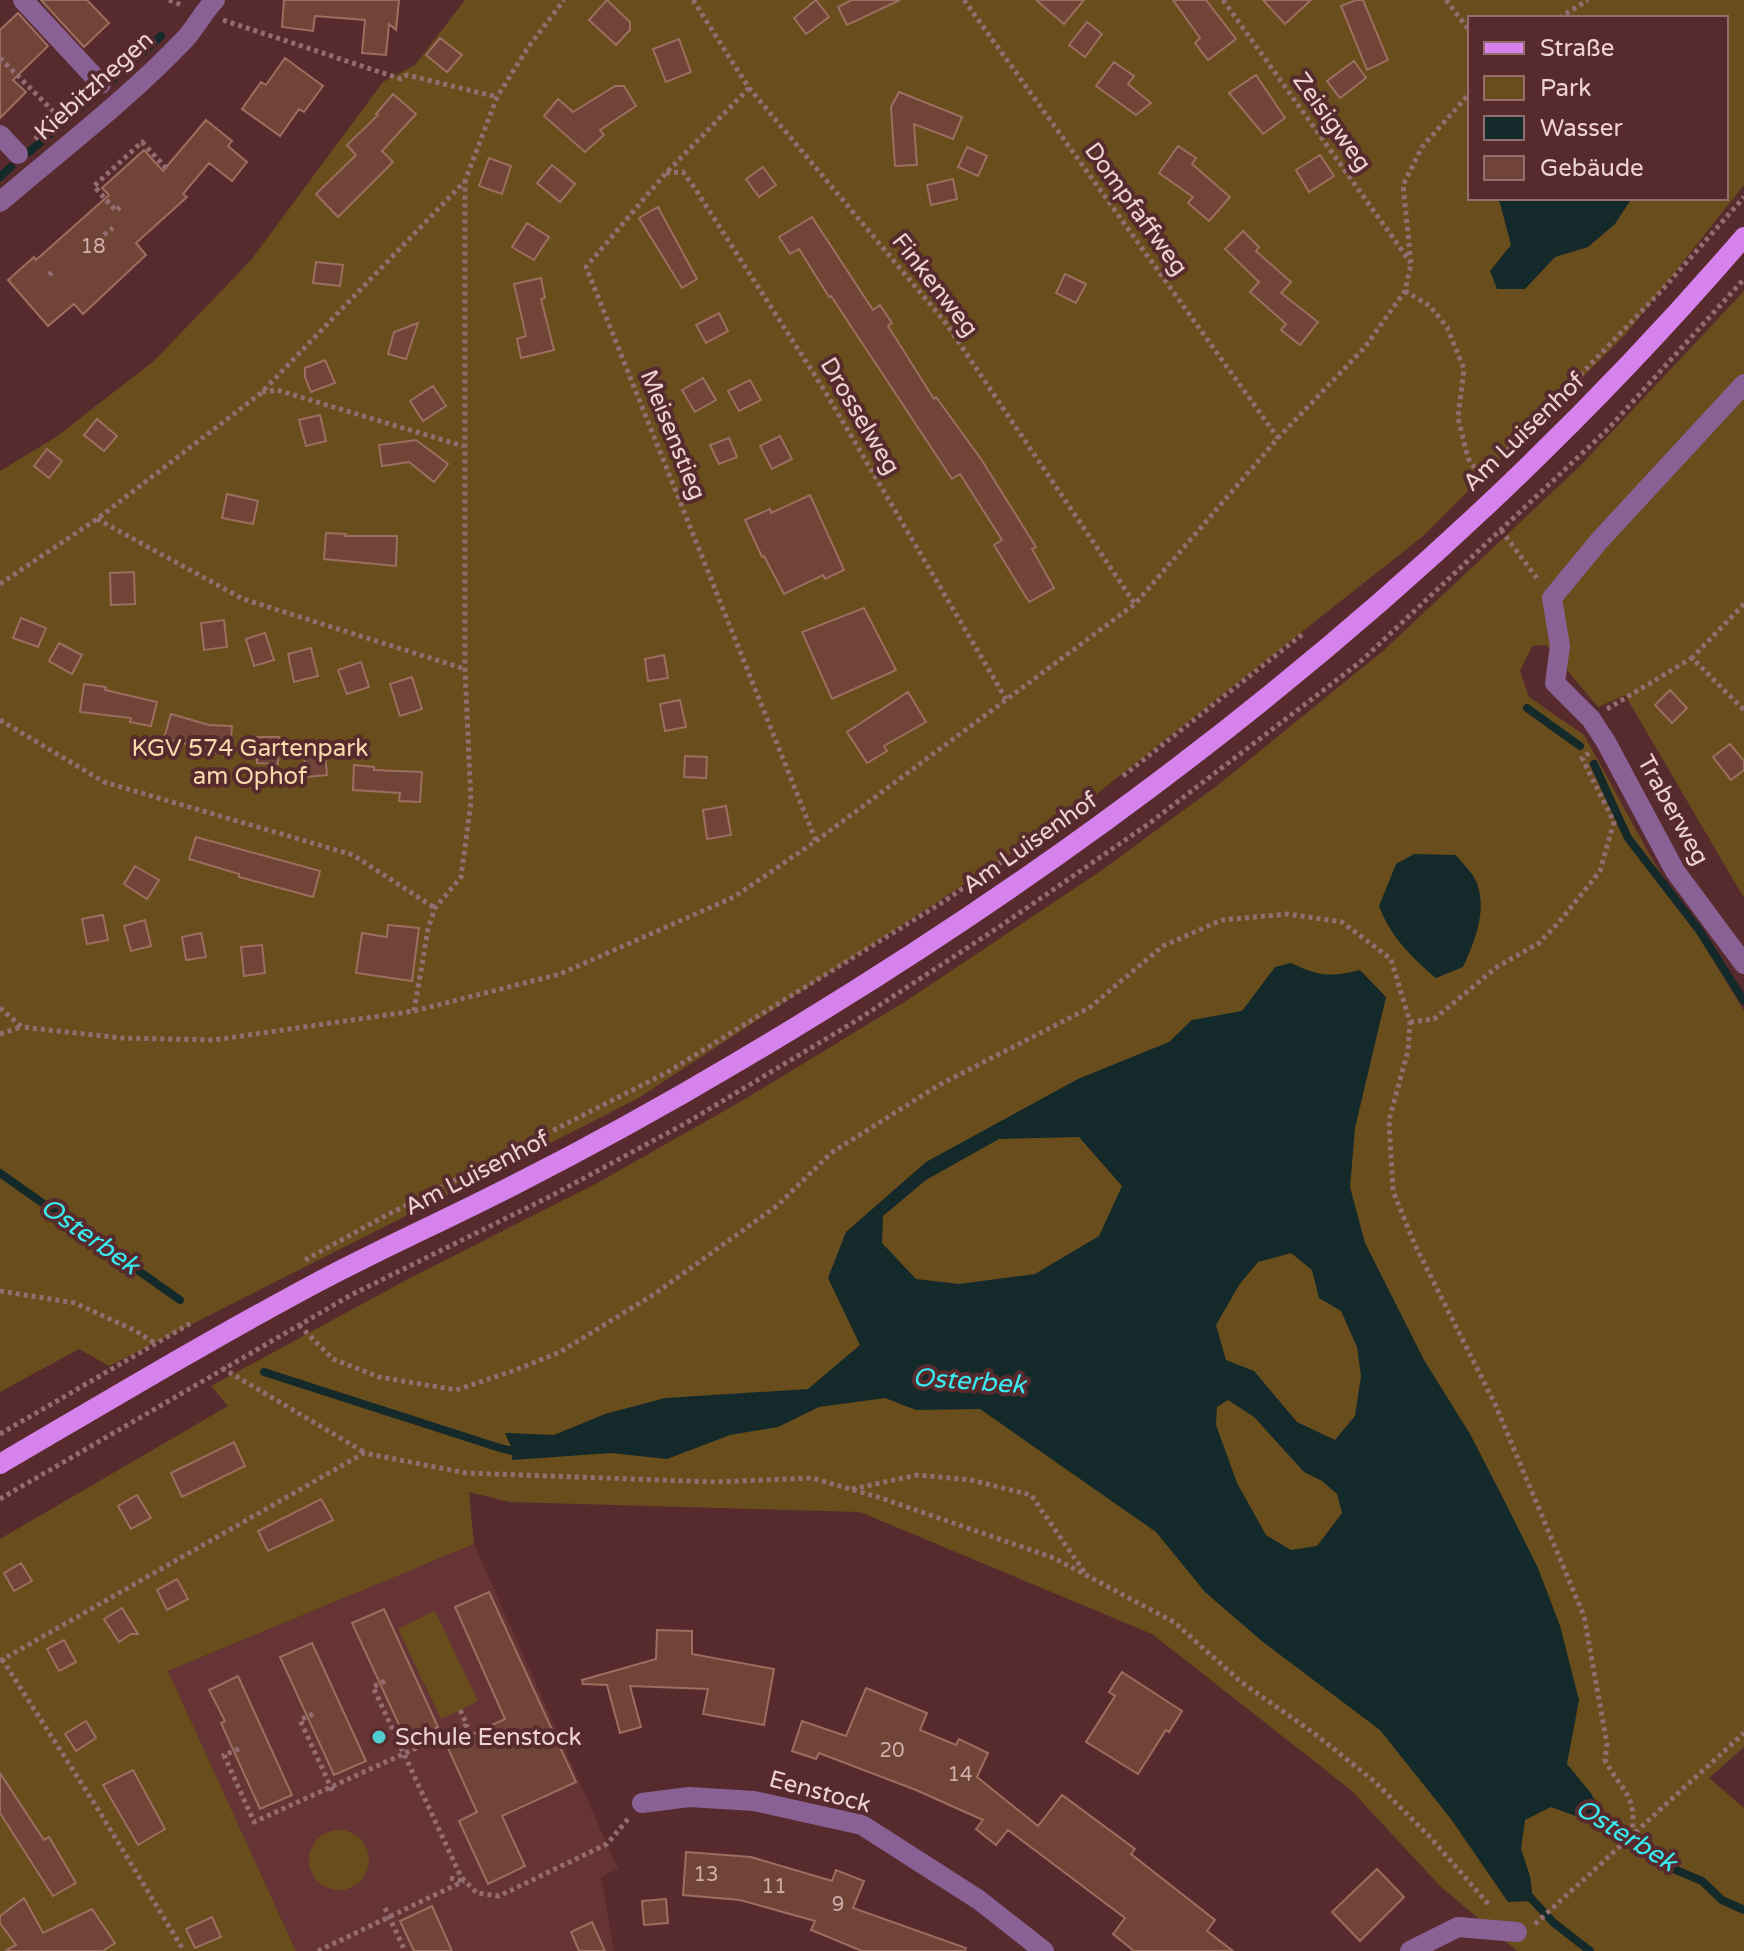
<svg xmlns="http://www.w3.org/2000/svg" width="1744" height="1951" font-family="'Varela Round',sans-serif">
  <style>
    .built { fill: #673435 }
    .green { fill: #694d1d; fill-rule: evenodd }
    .water { fill: #13292a; fill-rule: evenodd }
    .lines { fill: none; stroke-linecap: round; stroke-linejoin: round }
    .stream { stroke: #13292a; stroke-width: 8 }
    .building { fill: #704537; stroke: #9c6e5f; stroke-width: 2 }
    .path { stroke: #936d6f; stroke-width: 5; stroke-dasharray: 4 4; stroke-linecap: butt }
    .minor { stroke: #896194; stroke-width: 20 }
    .major { stroke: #d582ec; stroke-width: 20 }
    .poi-dot { fill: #51ccd1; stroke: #572b2d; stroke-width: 3 }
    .labels { text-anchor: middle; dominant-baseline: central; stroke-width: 8; stroke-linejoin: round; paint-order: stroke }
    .number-label { font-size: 20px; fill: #cfafab }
    .street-label { font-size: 24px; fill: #efd2d2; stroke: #572b2d }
    .park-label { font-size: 24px; fill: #f8daad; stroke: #572b2d }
    .poi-label { font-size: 24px; fill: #efd2d2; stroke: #572b2d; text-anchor: start }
    .water-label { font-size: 26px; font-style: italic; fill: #39eaf1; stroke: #572b2d }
  </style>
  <rect width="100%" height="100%" fill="#572b2d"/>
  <!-- built -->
  <path class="built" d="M474,1544L618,1869L601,1877L614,1951H296L168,1671Z"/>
  <!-- green -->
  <path class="green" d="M465,0H1744V185L1626,334L1422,537L1070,815L637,1099L109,1366L79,1349L0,1392V471L56,437L155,360L251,260L383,82L415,65ZM1470,18H1726V198H1470Z
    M1744,291V898L1625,695L1598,707L1546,645L1532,646L1520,671L1529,697L1584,735L1652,859L1744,1011V1747L1709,1778L1744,1808V1951H1517L1440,1886L1351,1790L1152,1634L860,1512L509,1502L469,1492L474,1544L168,1671L296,1951H0V1539L228,1406L211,1386L410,1278L601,1181L745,1099L906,1001L1102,870L1218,785L1383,651L1580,466Z
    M435,1611L478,1701L441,1719L398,1629Z
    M309 1860a30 30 0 1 1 60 0a30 30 0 1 1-60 0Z"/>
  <!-- water -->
  <path class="water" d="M1496,198H1632L1615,224L1588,247L1555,257L1525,289H1497L1490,271L1511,245L1500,203Z
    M1414,854L1456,855C1462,863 1472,872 1476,881C1488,909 1475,941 1463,967L1436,978C1412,958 1390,936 1379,906L1396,864Z
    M1291,963C1320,977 1330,977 1360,970L1386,997L1355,1128L1350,1187L1365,1243L1424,1360L1470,1434L1504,1500L1538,1568L1560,1626L1579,1700L1567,1764L1590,1792L1614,1830L1551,1807L1525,1820L1521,1849L1530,1876L1533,1901L1508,1902L1451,1819L1380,1730L1263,1642L1205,1592L1156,1532L980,1409L916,1410L885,1398L819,1407L778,1427L730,1435L667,1459L611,1453L512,1460L513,1451L505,1433L554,1435L605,1414L665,1398L808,1389L860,1345L828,1278L846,1232L926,1162L1078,1079L1169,1042L1192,1020L1242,1011L1275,967ZM1079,1137L1122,1186L1099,1236L1035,1274L959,1284L916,1279L882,1243L883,1216L926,1180L999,1139ZM1291,1253L1312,1270L1319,1298L1341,1311L1357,1347L1361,1376L1355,1416L1335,1440L1297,1422L1254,1371L1226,1360L1216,1325L1239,1285L1258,1262ZM1228,1400L1254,1417L1304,1472L1322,1481L1337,1494L1342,1513L1317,1546L1291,1550L1266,1535L1237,1483L1216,1425L1217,1407Z"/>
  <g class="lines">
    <!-- stream -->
    <path class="stream" d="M112,80L161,36
      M29,152L99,92
      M0,177L11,167
      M1527,708L1580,746
      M1594,764L1628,838L1699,930L1744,1001
      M0,1173L180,1300
      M264,1372L500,1448L513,1451L521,1449
      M1605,1824L1646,1846L1669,1867L1702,1881L1722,1900L1744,1910
      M1526,1893L1554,1923L1590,1951"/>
  </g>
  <!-- building -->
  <path class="building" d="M41,0H87L109,23L84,47Z
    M284,0H399L396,30L389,24L386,55L362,53L365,20L315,16L313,31L282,27Z
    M607,0L630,22V30L616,45L589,20Z
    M816,0L829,17L806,34L794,18Z
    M852,0H900L847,25L838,7Z
    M1036,0H1084L1064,24Z
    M1173,0H1206L1236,39L1208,60L1195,43L1200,38Z
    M1263,0H1311L1285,24Z
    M1356,0H1363L1388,60L1367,70L1341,6Z
    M18,13L48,46L13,80L26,92L0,118V30Z
    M1087,22L1102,34L1085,57L1069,45Z
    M440,38L462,55L447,72L426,55Z
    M679,39L691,72L666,82L653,49Z
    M285,58L323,86L304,112L299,109L280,136L242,109L261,82L266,85Z
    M1354,61L1366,78L1340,98L1327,81Z
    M1114,62L1134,76L1128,84L1151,103L1136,115L1096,86Z
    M1256,75L1285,118L1263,134L1229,93Z
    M615,86H624L636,106L600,130L604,135L585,152L544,116L558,99L573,112Z
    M899,92L962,117L953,139L914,124L917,165L895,166L891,107Z
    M393,94L416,114L382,151L393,162L338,217L316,194L356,155L347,145L378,115L376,114Z
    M206,120L232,141L228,146L247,162L232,181L209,163L183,194L187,197L136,243L146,255L83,314L74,304L48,326L8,280L34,257L36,260L109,195L102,188L144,150L163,171Z
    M1178,146L1196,158L1192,164L1230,197L1209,221L1188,203L1193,197L1159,173Z
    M967,147L987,156L978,176L958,167Z
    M1320,155L1334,176L1309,192L1296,170Z
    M489,158L511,166L502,194L479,186Z
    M552,165L575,184L560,202L537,183Z
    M763,167L776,185L759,197L746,179Z
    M953,179L957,199L931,205L927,185Z
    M658,207L697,279L682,288L639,218Z
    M812,217L873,310L880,305L892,323L888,326L934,399L936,397L981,459L1036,547L1032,549L1054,588L1029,602L994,545L1002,540L960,474L952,479L831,296L829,297L799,249L790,254L779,237Z
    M527,223L549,237L534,260L512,247Z
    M1243,231L1259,247L1256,251L1291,282L1281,293L1318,322L1300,345L1281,330L1286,324L1250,292L1259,282L1225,249Z
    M316,262L343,265L340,286L313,283Z
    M1065,274L1086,284L1076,303L1056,293Z
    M541,278L545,298L541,299L554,350L521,358L517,339L526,336L514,284Z
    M719,313L728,331L706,343L696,325Z
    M418,323L406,359L388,354L394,332Z
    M325,360L335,383L311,392L305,377V368Z
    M703,378L716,400L695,412L682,390Z
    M750,380L761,400L739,411L728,391Z
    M433,386L446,406L423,421L410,401Z
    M320,415L326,441L306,446L299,420Z
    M97,419L117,436L104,451L84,435Z
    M780,436L792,459L772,469L760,446Z
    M729,438L737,457L719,464L710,445Z
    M416,440L448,464L434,482L409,462L382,466L379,445Z
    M47,449L62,461L49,478L34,466Z
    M227,494L258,501L253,524L222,518Z
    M810,495L844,570L825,579L823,575L784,594L764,556L762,557L745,520L770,509L771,513Z
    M326,533L346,534L345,536H397L396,566L324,559Z
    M134,572L135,604L111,605L110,573Z
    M864,608L896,670L832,699L802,632Z
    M21,618L46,628L38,647L13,638Z
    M224,620L227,647L204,650L201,623Z
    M265,633L274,660L254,666L246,639Z
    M59,643L82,655L72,674L49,661Z
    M311,648L318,676L294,682L288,654Z
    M664,655L668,678L648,681L645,659Z
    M361,662L369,687L347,694L338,670Z
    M412,677L422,709L400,716L390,684Z
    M84,684L106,687L105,690L157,702L151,726L130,722L131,718L80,712Z
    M1670,690L1687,708L1672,723L1655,705Z
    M908,692L926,722L884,746L887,751L867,763L847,732Z
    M680,700L686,727L665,731L660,704Z
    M171,714L209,725L232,726L230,754L207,752L208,750L164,738Z
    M257,737H279L278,764L257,763Z
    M1730,744L1744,761V770L1731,780L1713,757Z
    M325,752L327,775L306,777L304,754Z
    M685,756L707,757L706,778L684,777Z
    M354,765L374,767V770L422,772L420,802L399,801L400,793L353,790Z
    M726,806L731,835L707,839L703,810Z
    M196,837L320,871L313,897L239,877V874L189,859Z
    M135,866L159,880L147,899L124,884Z
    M103,915L108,940L87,944L82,919Z
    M145,920L151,946L131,951L124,926Z
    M388,925L419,928L412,981L356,973L362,933L387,937Z
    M201,933L206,957L186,960L182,937Z
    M262,945L265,973L244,976L241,947Z
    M234,1442L245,1466L182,1497L171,1473Z
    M137,1495L151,1518L131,1529L118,1506Z
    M321,1499L333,1520L268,1551L258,1531Z
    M21,1563L32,1581L14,1591L4,1573Z
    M177,1579L188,1599L167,1610L157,1590Z
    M489,1592L576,1782L502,1816L525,1866L488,1884L459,1821L477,1812L447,1746L505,1719L455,1607Z
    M122,1608L138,1634H131L119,1642L104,1619Z
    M384,1609L438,1727L407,1742L352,1623Z
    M657,1630L692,1631V1654L774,1669L764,1725L703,1714L708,1689L630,1686L641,1727L620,1733L607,1685L583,1684L582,1680L656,1659Z
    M64,1640L76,1662L59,1671L47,1649Z
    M312,1643L366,1761L334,1775L280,1657Z
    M1122,1672L1182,1711L1169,1732L1166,1730L1138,1774L1086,1742L1115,1696L1109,1692Z
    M238,1676L292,1795L260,1809L221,1723L225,1721L209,1690Z
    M866,1688L927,1713L920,1730L956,1745L959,1739L988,1753L977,1777L1038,1826L1062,1795L1135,1849L1131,1854L1215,1920L1207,1931L1233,1951H1134L1113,1934L1125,1918L1008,1830L996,1845L976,1829L983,1820L916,1790L819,1753L816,1759L792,1751L802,1721L846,1736Z
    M86,1721L96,1738L76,1751L65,1734Z
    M133,1770L165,1829L138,1845L103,1785Z
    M0,1773L44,1840L49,1837L76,1883L53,1896L0,1813Z
    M686,1852L751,1857L832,1881L836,1870L864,1881L853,1908L966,1948L965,1951H862L811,1930L815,1921L740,1900L683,1895Z
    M1377,1869L1404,1897L1360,1941L1332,1912Z
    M24,1898L43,1933L92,1909L115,1943L103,1951H5L16,1945L0,1923V1916Z
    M666,1899L668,1923L644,1925L642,1901Z
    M432,1906L452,1951H414L400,1921Z
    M212,1917L221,1937L195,1948L186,1929Z
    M592,1922L605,1951H579L571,1932Z"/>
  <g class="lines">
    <!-- path -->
    <path class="path" d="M169,0L184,6
      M693,0L749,88L945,322L1135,604
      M964,0L1278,438
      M1223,0L1411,263
      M1446,0L1470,31
      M1559,18L1588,0
      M223,20L401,79L407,75L497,97
      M0,58L59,117L34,140
      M749,88L665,174L586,267L816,841
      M666,173L683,172L692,184L823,388L1006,699
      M120,207L116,211L94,186L142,142L165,167L161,169
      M104,235L113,228
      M49,275L53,271
      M1405,291L1430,306L1447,327L1464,369L1458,418L1468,458L1481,478
      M262,392L277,390L463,446
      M1508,450L1663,289L1744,197
      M97,519L243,599L465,669
      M1501,530L1539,581
      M0,584L97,519L261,393L465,181L497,97L529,46L564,0
      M1744,604L1692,658L1744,710
      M1607,709L1692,658
      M0,720L104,782L353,855L435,908
      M1123,776L1304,633
      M0,1008L22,1027L121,1038L214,1040L414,1011L560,974L734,897L816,841L1135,604L1278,438L1365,347L1405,291L1411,264L1403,185L1422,147L1470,93
      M414,1011L428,929L435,908L461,877L471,802L465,669V181
      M1410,1022L1434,1019L1497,967L1539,943L1560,921L1600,871L1614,822L1582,758L1589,753
      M0,1034L21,1027
      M305,1260L385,1216L666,1073L943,902L1057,824
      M0,1291L75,1303L136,1331L156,1344
      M299,1325L333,1359L379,1377L456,1390L513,1371L560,1352L656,1293L778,1205L831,1153L939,1085L1089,1008L1163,946L1222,920L1288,914L1342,922L1391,959L1410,1022L1408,1051L1389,1120L1393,1191L1415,1245L1495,1404L1584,1616L1607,1744L1605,1760C1622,1793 1637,1793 1632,1834
      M222,1368L364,1452
      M0,1434L191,1323
      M852,1489L917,1475L971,1480L1031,1495L1085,1573
      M0,1499L351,1295L549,1197L686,1123L854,1022L999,927L1147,825L1359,663L1608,429L1744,279
      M2,1659L96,1806L184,1951
      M0,1661L364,1453L466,1473L715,1482L812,1478L881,1498L1054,1558L1174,1622L1241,1682L1315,1734L1374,1781L1430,1837L1490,1906
      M385,1681L373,1687L461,1877L477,1893L499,1896L607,1844L628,1819
      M313,1714L300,1720L334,1794
      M239,1749L224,1755L254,1822L467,1725L460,1710
      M450,1878L463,1881
      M385,1908L405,1951
      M1535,1924L1744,1733
      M318,1951L464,1881"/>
    <!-- minor -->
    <path class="minor" d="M23,0L101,84
      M0,135L18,154
      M0,202C62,149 129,98 185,39C196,27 203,12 215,0
      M1744,384L1599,541L1552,598L1560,646L1555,683L1591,719L1606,742L1675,871L1744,964
      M642,1803L689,1797L754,1801L862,1825L979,1900L1044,1951
      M1410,1951L1458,1927L1517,1932"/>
    <!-- major -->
    <path class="major" d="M0,1464C106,1402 211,1339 318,1282C382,1248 448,1219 512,1186C589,1147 665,1105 739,1061C1114,840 1459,568 1744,237"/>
  </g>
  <!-- markers -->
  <circle class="poi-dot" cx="379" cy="1737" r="8"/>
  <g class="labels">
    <!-- number labels -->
    <g class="number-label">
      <text x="93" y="247">18</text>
      <text x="892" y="1751">20</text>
      <text x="960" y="1775">14</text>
      <text x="706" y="1875">13</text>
      <text x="774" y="1887">11</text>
      <text x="838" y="1905">9</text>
    </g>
    <!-- street labels -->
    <g class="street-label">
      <text transform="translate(94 86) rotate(-42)">Kiebitzhegen</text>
      <text transform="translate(1332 122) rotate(54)">Zeisigweg</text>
      <text transform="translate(1136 209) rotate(54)">Dompfaffweg</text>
      <text transform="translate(935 285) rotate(52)">Finkenweg</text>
      <text transform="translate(860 416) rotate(59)">Drosselweg</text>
      <text transform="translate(1524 432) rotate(-44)">Am Luisenhof</text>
      <text transform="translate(673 435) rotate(68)">Meisenstieg</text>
      <text transform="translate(1673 810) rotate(61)">Traberweg</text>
      <text transform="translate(1030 843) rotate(-35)">Am Luisenhof</text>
      <text transform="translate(477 1173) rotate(-27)">Am Luisenhof</text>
      <text transform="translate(820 1792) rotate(15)">Eenstock</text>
    </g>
    <!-- park labels -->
    <g class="park-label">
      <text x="250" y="748">KGV 574 Gartenpark<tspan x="250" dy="28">am Ophof</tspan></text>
    </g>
    <!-- poi labels -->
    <g class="poi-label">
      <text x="395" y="1737">Schule Eenstock</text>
    </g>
    <!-- water labels -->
    <g class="water-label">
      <text transform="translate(90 1236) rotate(35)">Osterbek</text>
      <text transform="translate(969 1381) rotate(4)">Osterbek</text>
      <text transform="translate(1626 1835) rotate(32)">Osterbek</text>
    </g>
  </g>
  <!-- legend -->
  <rect x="1468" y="16" width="260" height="184" fill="#572b2d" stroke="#946e6f" stroke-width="2"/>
  <rect x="1484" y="42" width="40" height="12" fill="#d582ec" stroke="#946e6f" stroke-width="2"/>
  <text x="1540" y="56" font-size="24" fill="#efd2d2">Straße</text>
  <rect x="1484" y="76" width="40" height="24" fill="#694d1d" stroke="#946e6f" stroke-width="2"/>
  <text x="1540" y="96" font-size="24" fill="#efd2d2">Park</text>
  <rect x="1484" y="116" width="40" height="24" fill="#13292a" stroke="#946e6f" stroke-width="2"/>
  <text x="1540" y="136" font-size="24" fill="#efd2d2">Wasser</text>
  <rect x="1484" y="156" width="40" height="24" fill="#704537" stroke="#946e6f" stroke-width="2"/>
  <text x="1540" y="176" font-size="24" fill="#efd2d2">Gebäude</text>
</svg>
